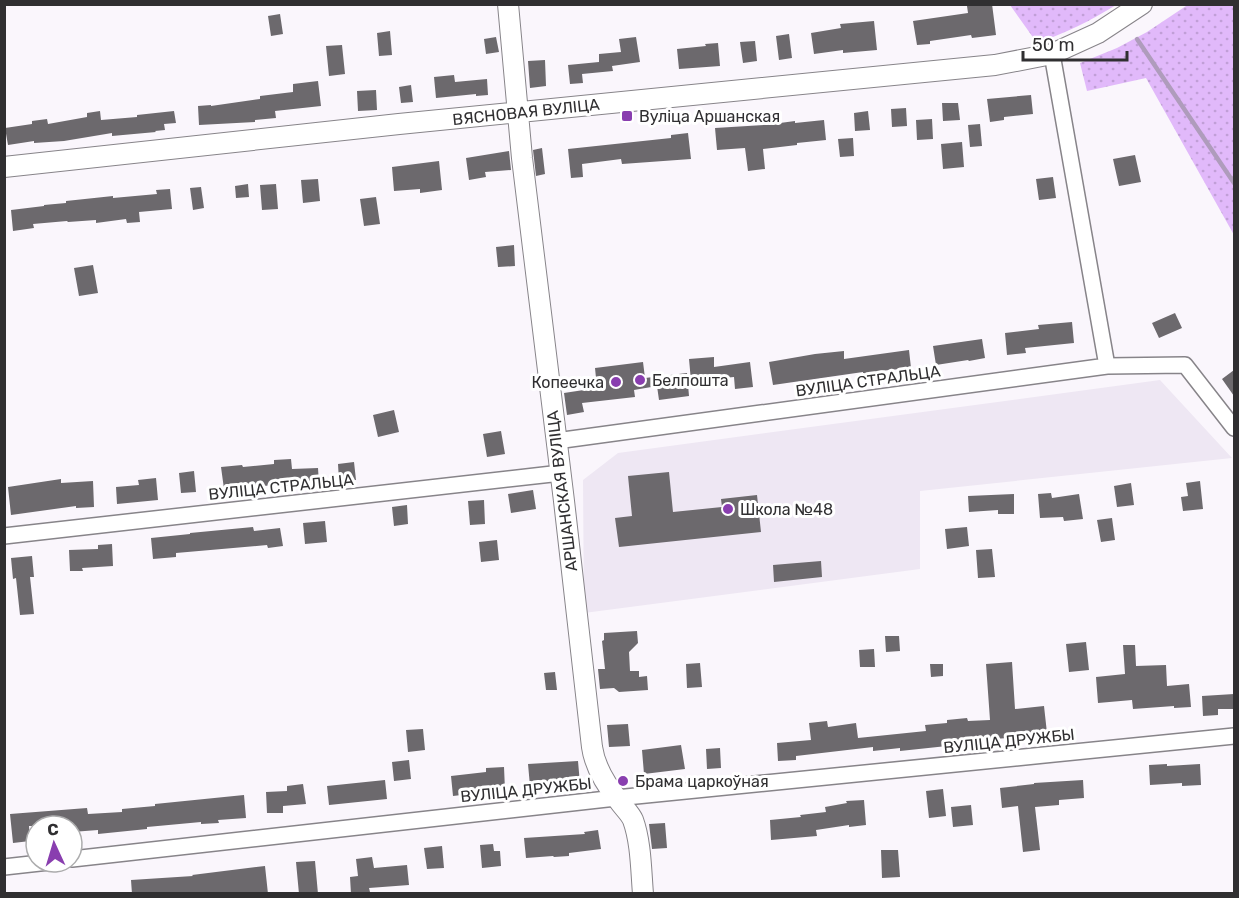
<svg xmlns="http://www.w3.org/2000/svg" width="1239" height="898" font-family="Rubik,sans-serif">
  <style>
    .built { fill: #eee7f3 }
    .green { fill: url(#green-dots) }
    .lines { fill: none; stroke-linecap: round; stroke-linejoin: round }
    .stream { stroke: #af9cbc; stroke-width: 4.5 }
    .building { fill: #6c696d }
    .minor-casing { stroke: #878489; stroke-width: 18 }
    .tertiary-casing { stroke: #878489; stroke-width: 22 }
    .minor { stroke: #fff; stroke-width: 15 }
    .tertiary { stroke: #fff; stroke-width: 20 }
    .poi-dot { fill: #893eaf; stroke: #fff; stroke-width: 2 }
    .labels { text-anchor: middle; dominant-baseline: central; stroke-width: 6; stroke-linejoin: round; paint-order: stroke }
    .street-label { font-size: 16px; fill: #302f31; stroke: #fff }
    .poi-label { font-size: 16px; fill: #302f31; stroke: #fff; text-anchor: start }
  </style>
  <defs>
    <pattern id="green-dots" width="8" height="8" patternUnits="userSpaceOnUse" patternTransform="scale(1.5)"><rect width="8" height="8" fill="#e1b9fa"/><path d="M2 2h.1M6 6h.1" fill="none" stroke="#c19fd7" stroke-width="1.8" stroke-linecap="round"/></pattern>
  </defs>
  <rect width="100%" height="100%" fill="#faf6fc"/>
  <!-- built -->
  <path class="built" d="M1160,380L1232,458L920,491V569L584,613L583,480L618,453Z"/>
  <!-- green -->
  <path class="green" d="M1189,4L1234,5V235L1146,78L1087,91L1080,63L1117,48L1147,32Z
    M1010,5H1116C1090,21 1066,33 1037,43Z"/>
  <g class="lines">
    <!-- stream -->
    <path class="stream" d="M1137,39L1234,183"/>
  </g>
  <!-- building -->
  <path class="building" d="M981,4H992L996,35L972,38L971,35L930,41V44L917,45L913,21L968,13L967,6Z
    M280,14L283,34L271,36L268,16Z
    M874,21L877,50L843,53V50L814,54L811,33L841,28L840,24Z
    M390,31L392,55L379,56L377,33Z
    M789,34L792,58L779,60L776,36Z
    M496,37L499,52L486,54L484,39Z
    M636,37L640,62L612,66L613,71L582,74L583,83L570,84L568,65L599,62V54L621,52L619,39Z
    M755,41L757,61L743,63L740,42Z
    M718,43L720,66L679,69L677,49L706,46L705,44Z
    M342,45L345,74L329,76L326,46Z
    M545,60L546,86L530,88L528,61Z
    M454,75L455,82L487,79L488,95L476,96V94L436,98L434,77Z
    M318,81L321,106L275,111L276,118L255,120V122L199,125L198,106L211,105V106L260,99V96L293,92V84Z
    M411,85L413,102L401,103L399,87Z
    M376,90L377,110L358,111L357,91Z
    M1031,95L1033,114L1004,117V120L990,122L987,99Z
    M942,103H958L960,120L943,121Z
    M906,108L907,126L892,127L891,109Z
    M100,111L101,120L137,117V115L174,111L176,123L164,124L165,130L155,131L156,132L112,136V133L64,141L34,143V141L8,145L5,128L32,124V121L47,119L48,124L87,117V113Z
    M868,111L870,130L855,131L854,113Z
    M932,119L933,139L917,140L916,120Z
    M824,120L826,140L797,143V145L763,149L765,169L748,171L745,148L717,150L715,128L780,124V123L795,121V123Z
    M980,124L982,146L970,147L968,125Z
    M688,133L691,159L622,164L621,159L582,164L583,177L571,178L568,149L671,138V135Z
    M853,138L854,156L840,157L838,139Z
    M962,142L964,167L943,169L941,144Z
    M542,148L545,174L536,176L533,150Z
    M509,151L511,170L485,172L486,177L469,180L466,158Z
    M1135,155L1141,182L1119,186L1113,159Z
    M439,161L442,190L420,193V189L394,191L392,167Z
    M1053,177L1056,198L1039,200L1036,179Z
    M318,179L320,201L303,203L301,180Z
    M248,184L249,197L236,198L235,186Z
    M276,184L278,209L262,210L260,185Z
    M201,187L204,208L193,210L190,188Z
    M170,189L172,209L139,212L140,222L127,223L126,219L96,223V220L68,222L67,221L33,224L34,228L13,231L11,210L44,206V205L66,203V201L113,196V198L157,194L156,190Z
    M376,197L380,224L364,226L360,199Z
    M514,245L515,266L498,267L496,247Z
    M93,265L98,293L79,296L74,268Z
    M1175,313L1182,328L1159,338L1152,323Z
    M1072,322L1074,343L1025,348L1026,353L1007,355L1005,333L1039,329L1038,325Z
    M982,339L985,358L969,361L968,360L936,365L933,346Z
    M909,350L911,368L879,371V373L863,376V372L773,385L769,362L815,354L844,351V359Z
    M714,357V367L750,362L753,387L735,389L734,377L691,381L689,359Z
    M643,362L645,378L687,373L689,396L659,400L657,386L634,390L635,397L582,403L584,412L567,415L564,393L597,388L595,368Z
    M1234,370V396L1222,379Z
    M394,410L399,432L378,437L373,415Z
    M501,431L505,454L487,457L483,434Z
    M291,459L292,469L318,468L319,484L293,485L294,488L277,490L276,485L224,489L221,467L242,465L243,467L274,464V460Z
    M354,462L356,480L339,481L338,464Z
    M194,471L196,492L181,493L179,473Z
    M669,472L673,512L722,507L721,499L757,495L761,532L619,547L615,518L632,516L628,476Z
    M156,478L158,500L117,504L116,487L139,485L138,480Z
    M61,479V483L93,481L94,507L76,508V506L11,515L8,487Z
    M1200,481L1203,509L1183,511L1181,497L1188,496L1186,483Z
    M1131,483L1134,505L1117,507L1114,486Z
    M533,490L536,509L511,513L508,494Z
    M1051,493L1052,498L1079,494L1083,519L1064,521L1063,517L1040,518L1038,494Z
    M1014,494V514H998V510L969,512L968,496Z
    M484,500L485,524L470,525L468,501Z
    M407,505L408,524L394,526L392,507Z
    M1112,518L1115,540L1101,542L1097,520Z
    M325,521L327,542L305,544L303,523Z
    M253,527L254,531L280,528L283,546L268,548L267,545L176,553V557L153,559L151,538L190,534V533Z
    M967,527L969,546L947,549L945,529Z
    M497,540L499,560L481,562L479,542Z
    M112,544L113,566L82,568L83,571H70L69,550L98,549V545Z
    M992,549L995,577L978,578L976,550Z
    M32,556L34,577H30L34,614L20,615L16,578L13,579L11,558Z
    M821,561L822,577L774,582L773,565Z
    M637,631L638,643L629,652L630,671H639V677L647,676L648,690L619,692L614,688L600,689L598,669H605L602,641L604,640V633Z
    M885,636H899L900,651L886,652Z
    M1086,642L1089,670L1069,672L1066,644Z
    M1123,645H1135L1136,666L1166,665L1167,686L1189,684L1191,707L1174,708V706L1133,709L1132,700L1098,703L1096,677L1125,674Z
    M874,649L875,667H860L859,650Z
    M1012,662L1015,709L1044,706L1047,733L1021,735V737L994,739V741L900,751V748L873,751V747L796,756V760L778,761L777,743L811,740L809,723L827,721L828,727L856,723L858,738L926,731L925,725L947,723V720L967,718L968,721L990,720L986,664Z
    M700,663L702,687L687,688L686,664Z
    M930,664H943V676L931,677Z
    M555,672L557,690H546L544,673Z
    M1234,694V709H1218V715L1203,716L1202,696Z
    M628,724L630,746L609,747L607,725Z
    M423,729L425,750L408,752L406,730Z
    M681,745L685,769L644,774L642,750Z
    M720,748L721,768L707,769L706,749Z
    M409,760L411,779L394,781L392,762Z
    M578,761L580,784L565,785V783L530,786L528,764Z
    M1167,764V766L1200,764L1201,785L1182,786V783L1150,785L1149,765Z
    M504,767L505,790L469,792L470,794L453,796L451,776L486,772V768Z
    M385,780L387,799L329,805L327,786Z
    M1083,780L1084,798L1059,800V805L1035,807L1040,850L1023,852L1018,806L1002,808L1000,788L1034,784V783Z
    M303,784L306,804L283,806V813H267L266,792L287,791V786Z
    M943,789L946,816L929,818L926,791Z
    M244,795L246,818L218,820L219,823L201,824V822L147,827V829L98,834V830L72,832V826H29L30,841L13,843L10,814L87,808L88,814L122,812V809L155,806V804Z
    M864,800L866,825L849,827V825L816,830L817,836L771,840L770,820L801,817L800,815L826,812L825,807L847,803L846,801Z
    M971,805L973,825L953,827L951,807Z
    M665,823L667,848L652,849L649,824Z
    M598,830L601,849L569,853V856L554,857L553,856L526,858L524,838L585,834L584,832Z
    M493,844L494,851H500L501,866L482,868L480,845Z
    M442,846L444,868L427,869L424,848Z
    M881,850H898L900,877L882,878Z
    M372,857L374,868L407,865L409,885L369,888L370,892L351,894L350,877L358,876L356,859Z
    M315,861L318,894H299L296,862Z
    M265,866L268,894H132L131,880L193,876L192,875Z"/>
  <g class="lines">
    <!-- minor casing -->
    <g class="minor-casing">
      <path id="minor" d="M1052,54L1107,366
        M556,441L1107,366L1185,365L1234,428
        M4,536L561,473
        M72,859L616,798L1234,736
        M4,867L49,862"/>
    </g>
    <!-- tertiary casing -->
    <g class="tertiary-casing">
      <path id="tertiary" d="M508,4L522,158L564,501L592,747C595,768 606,785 619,801C623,807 630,813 633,820C641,842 641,870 643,894
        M4,167L399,124L995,65L1052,54L1098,33L1142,4"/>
    </g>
    <!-- minor -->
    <use href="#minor" class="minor"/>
    <!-- tertiary -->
    <use href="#tertiary" class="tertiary"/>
  </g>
  <!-- markers -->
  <g class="poi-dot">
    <rect x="621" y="110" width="12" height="12" rx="3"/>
    <circle cx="640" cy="380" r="6"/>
    <circle cx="616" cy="382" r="6"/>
    <circle cx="728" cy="509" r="6"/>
    <circle cx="623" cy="781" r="6"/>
  </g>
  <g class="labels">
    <!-- street labels -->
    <g class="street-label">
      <text transform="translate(526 112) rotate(-6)">ВЯСНОВАЯ ВУЛІЦА</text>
      <text transform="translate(868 381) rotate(-8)">ВУЛІЦА СТРАЛЬЦА</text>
      <text transform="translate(281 487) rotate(-6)">ВУЛІЦА СТРАЛЬЦА</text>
      <text transform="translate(562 491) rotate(-97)">АРШАНСКАЯ ВУЛІЦА</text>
      <text transform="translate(1009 741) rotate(-6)">ВУЛІЦА ДРУЖБЫ</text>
      <text transform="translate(526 790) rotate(-6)">ВУЛІЦА ДРУЖБЫ</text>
    </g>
    <!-- poi labels -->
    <g class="poi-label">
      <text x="639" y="116">Вуліца Аршанская</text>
      <text x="652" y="380">Белпошта</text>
      <text x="604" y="382" text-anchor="end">Копеечка</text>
      <text x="740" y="509">Школа №48</text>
      <text x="635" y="781">Брама царкоўная</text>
    </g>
  </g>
  <!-- border -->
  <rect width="1239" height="898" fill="none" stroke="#302f31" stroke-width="12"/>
  <!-- north arrow -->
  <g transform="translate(54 844) rotate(356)"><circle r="28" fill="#ffffff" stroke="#acacad" stroke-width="1.5"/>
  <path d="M0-4.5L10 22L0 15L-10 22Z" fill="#893eaf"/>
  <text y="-9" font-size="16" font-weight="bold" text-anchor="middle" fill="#302f31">С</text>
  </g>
  <!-- scale -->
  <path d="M1023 51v9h104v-9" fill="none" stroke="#302f31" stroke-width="3"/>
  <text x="1032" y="51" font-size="18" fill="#302f31" stroke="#ffffff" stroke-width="4.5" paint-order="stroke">50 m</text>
</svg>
